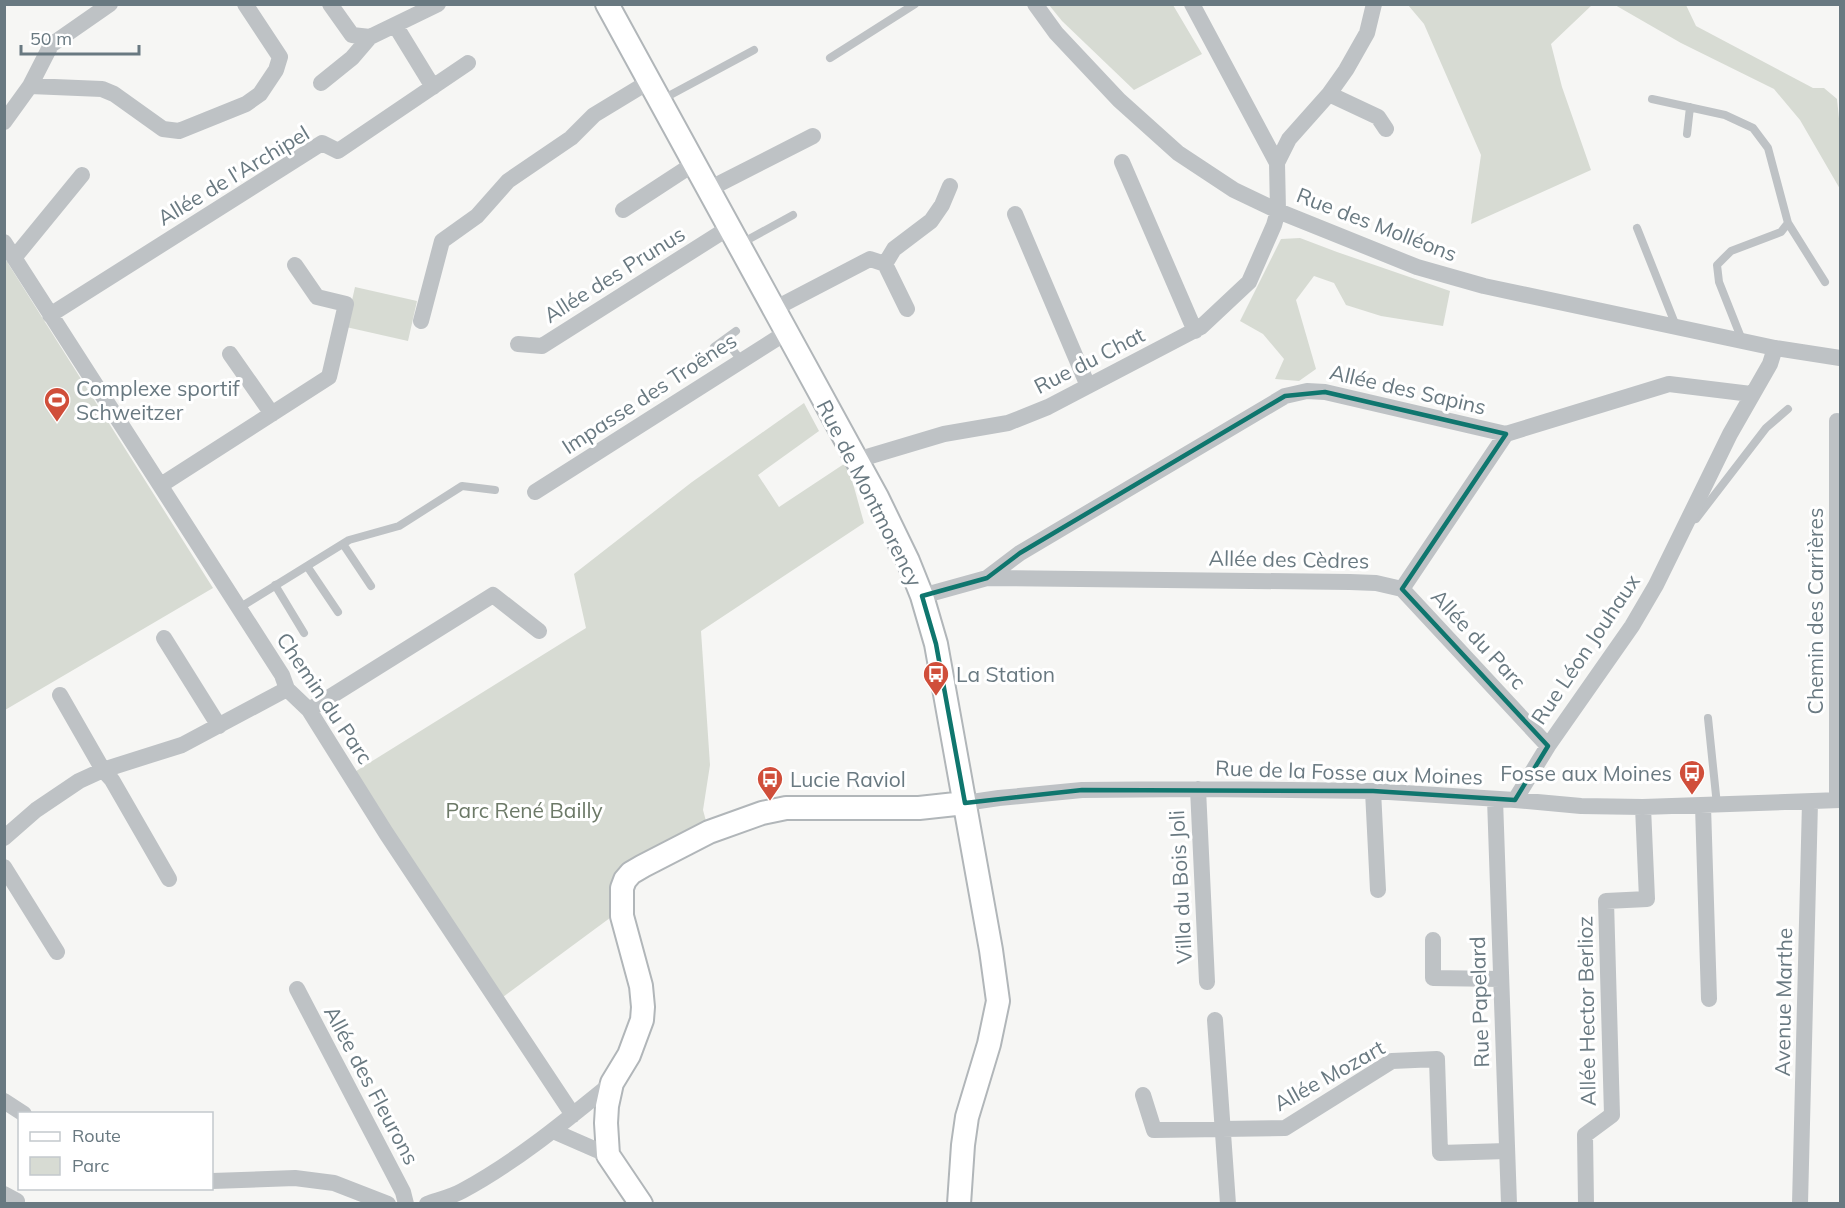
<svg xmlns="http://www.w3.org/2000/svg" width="1845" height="1208" font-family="Mulish,sans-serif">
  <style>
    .green { fill: #d7dbd3 }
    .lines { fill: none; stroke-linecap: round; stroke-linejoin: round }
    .secondary-casing { stroke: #b1b6b9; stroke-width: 26 }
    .lane { stroke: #bec2c5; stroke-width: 8 }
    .street { stroke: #bec2c5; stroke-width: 16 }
    .secondary { stroke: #fff; stroke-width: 22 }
    .marked { fill: none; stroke: #0f766e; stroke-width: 4.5; stroke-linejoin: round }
    .labels { text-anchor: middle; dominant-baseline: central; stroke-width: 6; stroke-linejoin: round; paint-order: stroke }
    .street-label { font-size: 21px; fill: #697981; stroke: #fff }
    .poi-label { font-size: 21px; fill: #697981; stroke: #fff; text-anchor: start }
    .park-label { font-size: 21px; fill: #6c7967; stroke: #fff }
  </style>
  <rect width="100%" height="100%" fill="#f6f6f4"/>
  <!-- green -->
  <path class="green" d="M1049,5H1173L1202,54L1134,90L1062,21Z
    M1408,5H1592L1551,44L1562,87L1591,170L1471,224L1481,155L1424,24Z
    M1615,5H1686L1696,26L1813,88H1824L1837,99L1840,128V189L1800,120L1774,89L1681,43Z
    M1300,238L1337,252L1450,291L1443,326L1381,316L1346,305L1334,283L1314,276L1296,300L1316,369L1299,381L1275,379L1284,359L1263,334L1240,321L1281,239Z
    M4,257L213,588L5,710H4Z
    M355,287L417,301L408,341L346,327Z
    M804,403L819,431L758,475L779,507L847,462L864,523L701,631L710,765L703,810L709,832L639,866L618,912L503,997L353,773L586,628L574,574L692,482Z"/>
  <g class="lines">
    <!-- secondary casing -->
    <g class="secondary-casing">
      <path id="secondary" d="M607,4L877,497L908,561L922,596L936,644L991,950L998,1001L989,1044L967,1117L963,1145L959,1204
        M641,1204L608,1155L606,1123L607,1106L612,1083L629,1055L642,1020L643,1007L641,986L622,916V888L625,880L631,873L643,866L709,832L762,813L786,808H919L965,803"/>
    </g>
    <!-- lane -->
    <path class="lane" d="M830,58L915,4
      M1652,99L1725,115L1753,128L1768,148L1788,223L1781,232L1731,251L1717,265L1719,282L1742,340
      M661,100L754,50
      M1687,134L1690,107
      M1788,223L1825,282
      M1637,228L1676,326
      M740,244L793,215
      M725,340L741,360
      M714,347L736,331
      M1691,520L1696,519L1766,428L1788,409
      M343,544L371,586
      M307,566L338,612
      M275,585L304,633
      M239,608L349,540L399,526L462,486L495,490
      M1708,718L1717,805"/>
    <!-- street -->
    <path class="street" d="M330,4L352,35L370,37
      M1035,4L1056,33L1119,100L1178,153L1234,190L1278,211L1417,267L1484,286L1775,348L1840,358
      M395,25L433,87
      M321,83L352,58L370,37L438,4
      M30,86L102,89L114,94L163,129L179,131L246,104L260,94L276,70L280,57L245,4
      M1329,94L1378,117L1386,129
      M4,122L30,86L51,45L110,4
      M1122,162L1195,331
      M1277,163L1289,139L1329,94L1346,70L1367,33L1374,4
      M709,189L813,136
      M623,210L695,163
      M1015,214L1088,386
      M4,242L282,675L287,689L309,710L386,833L573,1115
      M14,258L82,175
      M885,264L894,249L931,221L942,205L950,186
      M774,309L870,259L885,264L907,309
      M50,315L322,143L338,151L468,63
      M421,321L442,241L477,216L508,181L571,138L594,115L650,81
      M518,344L542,346L730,227
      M230,354L272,414
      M1837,421V800
      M857,460L944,434L1008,423L1048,407L1201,327L1249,282L1274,225L1278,211L1277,163L1192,4
      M161,485L329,377L346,304L317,297L295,265
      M535,492L787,332
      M987,578L1350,582L1376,583L1402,589L1506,434
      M1402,589L1548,746
      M922,596L987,578L1020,553L1285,396L1307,391L1325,392L1506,434L1669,384L1751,394
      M164,638L219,726
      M60,695L103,770L112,780L169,879
      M309,710L493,595L539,631
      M1198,789L1207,982
      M1373,791L1378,890
      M1495,799L1509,1204
      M1515,800L1548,746L1632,626L1656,585L1730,434L1770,364L1775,348
      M965,803L999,798L1082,790L1198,789L1373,791L1515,800L1581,806L1643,807L1840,800
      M1703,806L1709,999
      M4,838L36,810L79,781L103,770L182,745L287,689
      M4,867L57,952
      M1433,940V978L1501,979
      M297,989L403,1192L406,1204
      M1215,1020L1228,1204
      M1143,1095L1154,1130L1285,1128L1392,1061L1437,1059L1440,1153L1507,1151
      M4,1101L24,1114
      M553,1131L608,1155
      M212,1181L295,1178L334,1183L388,1204
      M4,1194L17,1201
      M427,1204C438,1200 451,1197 462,1191C516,1162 564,1122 612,1083
      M1586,1204L1585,1135L1612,1115L1606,901L1647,899L1643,807
      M1800,1204L1810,802"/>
    <!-- secondary -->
    <use href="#secondary" class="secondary"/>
  </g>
  <!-- marked area -->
  <path class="marked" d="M1325,392L1506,434L1402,589L1548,746L1515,800L1373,791L1082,790L965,803L936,644L922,596L987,578L1020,553L1285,396Z"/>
  <!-- icons -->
  <defs>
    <g id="stadium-pin" transform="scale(1.35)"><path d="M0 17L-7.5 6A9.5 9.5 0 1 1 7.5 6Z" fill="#d04e3a" stroke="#fff"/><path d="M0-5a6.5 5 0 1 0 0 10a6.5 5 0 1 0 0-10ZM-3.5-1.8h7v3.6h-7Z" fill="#fff"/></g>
    <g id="bus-pin" transform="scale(1.35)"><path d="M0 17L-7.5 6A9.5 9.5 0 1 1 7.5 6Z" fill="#d04e3a" stroke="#fff"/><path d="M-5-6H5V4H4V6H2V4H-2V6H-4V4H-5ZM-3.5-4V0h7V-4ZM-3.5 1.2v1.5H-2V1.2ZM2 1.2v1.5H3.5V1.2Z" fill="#fff"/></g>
  </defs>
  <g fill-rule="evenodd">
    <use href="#stadium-pin" x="57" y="400"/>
    <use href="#bus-pin" x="936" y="674"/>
    <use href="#bus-pin" x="1692" y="773"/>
    <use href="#bus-pin" x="770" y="779"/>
  </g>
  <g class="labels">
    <!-- street labels -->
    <g class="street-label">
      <text transform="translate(233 175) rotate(-31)">Allée de l'Archipel</text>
      <text transform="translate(1377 224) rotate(21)">Rue des Molléons</text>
      <text transform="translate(614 274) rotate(-32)">Allée des Prunus</text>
      <text transform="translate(1089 360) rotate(-27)">Rue du Chat</text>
      <text transform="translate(1408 389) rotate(13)">Allée des Sapins</text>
      <text transform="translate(649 393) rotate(-33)">Impasse des Troënes</text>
      <text transform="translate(870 493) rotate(63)">Rue de Montmorency</text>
      <text transform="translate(1289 559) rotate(1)">Allée des Cèdres</text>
      <text transform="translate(1815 611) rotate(-90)">Chemin des Carrières</text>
      <text transform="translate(1479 639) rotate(47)">Allée du Parc</text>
      <text transform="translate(1585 649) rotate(-56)">Rue Léon Jouhaux</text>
      <text transform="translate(325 698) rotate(56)">Chemin du Parc</text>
      <text transform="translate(1349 772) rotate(2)">Rue de la Fosse aux Moines</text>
      <text transform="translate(1180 887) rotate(-93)">Villa du Bois Joli</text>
      <text transform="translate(1479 1002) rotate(-92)">Rue Papelard</text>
      <text transform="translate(1783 1002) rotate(-89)">Avenue Marthe</text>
      <text transform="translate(1586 1011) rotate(-91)">Allée Hector Berlioz</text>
      <text transform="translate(1329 1075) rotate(-29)">Allée Mozart</text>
      <text transform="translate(372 1085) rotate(62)">Allée des Fleurons</text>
    </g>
    <!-- poi labels -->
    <g class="poi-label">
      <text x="76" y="388">Complexe sportif<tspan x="76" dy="24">Schweitzer</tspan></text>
      <text x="956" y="674">La Station</text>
      <text x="1672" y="773" text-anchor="end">Fosse aux Moines</text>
      <text x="790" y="779">Lucie Raviol</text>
    </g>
    <!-- park labels -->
    <g class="park-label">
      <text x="524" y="810">Parc René Bailly</text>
    </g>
  </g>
  <!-- border -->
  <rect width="1845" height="1208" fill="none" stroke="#697981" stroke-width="12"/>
  <!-- legend -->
  <rect x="18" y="1112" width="195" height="78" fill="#ffffff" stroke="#c3c9cd" stroke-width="1.5"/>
  <rect x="30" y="1132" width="30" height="9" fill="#ffffff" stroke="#c3c9cd" stroke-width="1.5"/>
  <text x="72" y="1142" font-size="18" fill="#697981">Route</text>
  <rect x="30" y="1157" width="30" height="18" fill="#d7dbd3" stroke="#c3c9cd" stroke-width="1.5"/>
  <text x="72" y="1172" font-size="18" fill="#697981">Parc</text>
  <!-- scale -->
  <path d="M21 45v9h118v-9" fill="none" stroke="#697981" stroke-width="3"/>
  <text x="30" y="45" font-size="18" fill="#697981" stroke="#ffffff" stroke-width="4.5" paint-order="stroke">50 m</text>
</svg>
